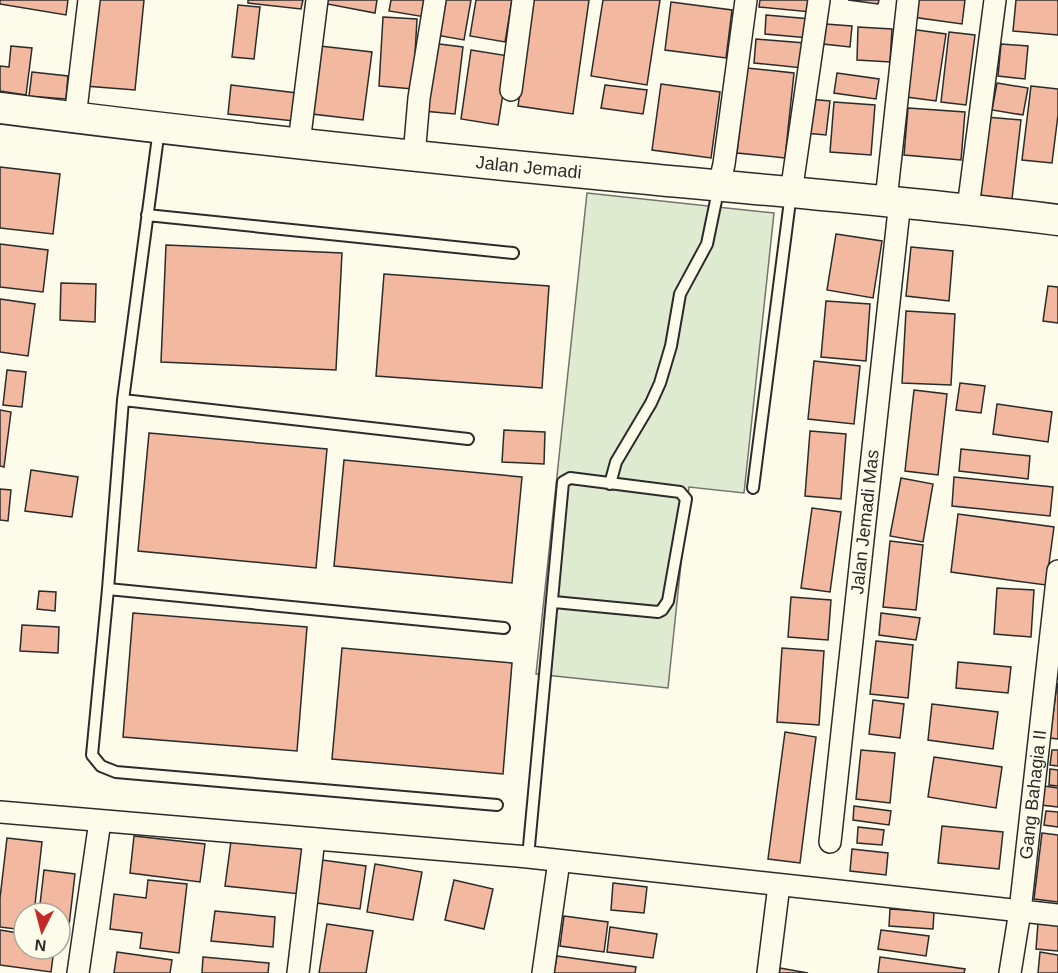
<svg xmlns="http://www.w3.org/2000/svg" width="1058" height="973" font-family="Helvetica,sans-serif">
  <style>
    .green { fill: #deebd1; stroke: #74746e; stroke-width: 1.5 }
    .building { fill: #f2b8a0; stroke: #2b2b2b; stroke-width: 1.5 }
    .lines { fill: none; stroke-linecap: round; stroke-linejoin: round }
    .lane-casing { stroke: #2b2b2b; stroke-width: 14 }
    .street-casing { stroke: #2b2b2b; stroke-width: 24 }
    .secondary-casing { stroke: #2b2b2b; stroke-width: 33 }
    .lane { stroke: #fdfbea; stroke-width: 10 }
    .street { stroke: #fdfbea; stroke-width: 21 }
    .secondary { stroke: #fdfbea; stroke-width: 30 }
    .labels { text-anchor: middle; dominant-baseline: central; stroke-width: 4.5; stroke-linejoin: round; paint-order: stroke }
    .street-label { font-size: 18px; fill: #2b2b2b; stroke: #fdfbea }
  </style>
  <rect width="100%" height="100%" fill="#fdfbea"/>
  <!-- green -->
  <path class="green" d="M587,193L774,213L744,493L689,487L668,688L536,674Z"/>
  <!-- building -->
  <path class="building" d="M0,0H68L66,15L0,4Z
    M93,0H144L135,90L85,86Z
    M248,0H303L301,9L248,3Z
    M322,0H377L375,13L322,3Z
    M391,0H427L425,17L389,11Z
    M437,0H471L464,40L430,34Z
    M476,0H512L505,42L470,36Z
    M533,0H589L573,114L518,106Z
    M603,0H660L647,85L591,76Z
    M760,0H812L811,12L759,7Z
    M848,0H879L878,4Z
    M915,0H965L962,24L912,17Z
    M1016,0H1058V35L1013,31Z
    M671,2L732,10L726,58L665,50Z
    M238,5L260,7L254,59L232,57Z
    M766,15L811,19L809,38L765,34Z
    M383,17L417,19L413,89L379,86Z
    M825,24L852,26L850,47L823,44Z
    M858,27L892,29L890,62L857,60Z
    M910,29L946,34L936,101L899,96Z
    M949,32L975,35L966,105L941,102Z
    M756,39L805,43L803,68L754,63Z
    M431,43L463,47L455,114L423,111Z
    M1001,44L1028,46L1025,79L998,76Z
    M11,46L32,48L26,95L0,91V66L9,67Z
    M320,46L372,52L363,120L312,114Z
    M471,50L509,56L498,125L461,119Z
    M747,68L794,73L785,158L737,153Z
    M32,72L68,76L66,99L29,96Z
    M837,73L879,79L876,99L834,93Z
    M997,83L1028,88L1023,115L992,110Z
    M661,84L720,92L711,158L652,150Z
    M231,85L297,93L294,121L228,114Z
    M605,85L647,90L643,114L601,108Z
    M1031,86L1058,89V115L1052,163L1022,160Z
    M808,99L830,101L826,135L805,133Z
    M834,102L875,105L871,155L830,152Z
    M908,108L965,112L961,160L904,155Z
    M986,117L1021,120L1012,199L978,195Z
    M0,167L60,174L53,234L0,228Z
    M836,234L882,241L873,298L827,290Z
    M0,244L48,250L43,292L0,287Z
    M166,245L342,253L336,370L161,362Z
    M911,247L953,251L949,301L906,296Z
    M384,274L549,286L542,388L376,376Z
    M61,283L96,284L95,322L60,320Z
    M1048,286L1058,287V323L1043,321Z
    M0,299L35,304L28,356L0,352Z
    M826,301L870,304L866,361L821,357Z
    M906,311L955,314L951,385L902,383Z
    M814,361L860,366L854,424L808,419Z
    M7,370L26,372L22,407L3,405Z
    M960,383L985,386L981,413L956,410Z
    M914,390L947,394L938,475L905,471Z
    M997,404L1052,412L1048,442L993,434Z
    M0,410L11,412L4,467L0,466Z
    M504,430L545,432L544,464L502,462Z
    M810,431L846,434L841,499L805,496Z
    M149,433L327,449L316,568L138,551Z
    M961,449L1030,456L1028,479L959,471Z
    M344,460L522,477L512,583L334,566Z
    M31,470L78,477L72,517L25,511Z
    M954,477L1053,487L1050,516L952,506Z
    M901,478L933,484L923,542L890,536Z
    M0,489L11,490L8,521L0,520Z
    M812,508L841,512L830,592L801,588Z
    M958,514L1054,527L1046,585L951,572Z
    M890,541L923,545L916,610L883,607Z
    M997,588L1034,590L1031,637L994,634Z
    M39,591L56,592L55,611L37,609Z
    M791,597L831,600L828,640L788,637Z
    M133,613L307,627L297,751L123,737Z
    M881,613L920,618L916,640L879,635Z
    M22,625L59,627L58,653L20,651Z
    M876,641L913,645L908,698L870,694Z
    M342,648L512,663L503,774L332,759Z
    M782,648L824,651L819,725L777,722Z
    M958,662L1011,667L1008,693L956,688Z
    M1057,684H1058V739L1050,738Z
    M873,700L904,704L900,738L869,734Z
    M932,704L998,712L993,749L928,740Z
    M785,732L816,737L800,863L768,859Z
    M861,750L895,753L890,803L856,799Z
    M1052,750H1058V766L1050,765Z
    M934,757L1002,767L996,808L928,797Z
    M1050,769L1058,770V786L1049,785Z
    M1044,786L1058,788V807L1041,805Z
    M854,806L891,811L889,825L853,820Z
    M1046,811L1058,812V827L1044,825Z
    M942,826L1003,832L999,869L938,863Z
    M858,827L884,830L882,845L857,843Z
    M1042,833L1058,835V902L1034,899Z
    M134,836L205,844L200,882L130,873Z
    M7,838L42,842L34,913H24V930L0,927V898Z
    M231,841L305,849L300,894L225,886Z
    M852,849L888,853L886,875L850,871Z
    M322,860L366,866L360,909L317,903Z
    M375,864L422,872L413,920L367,912Z
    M44,870L75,874L68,934L60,933V913H39Z
    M148,880L187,884L179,953L140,948L142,933L110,929L114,894L146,898Z
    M454,880L493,889L484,929L445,920Z
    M613,883L647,887L644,913L611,910Z
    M890,909L934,912L933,929L889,926Z
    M215,911L275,917L273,947L211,941Z
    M564,916L608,922L604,952L560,946Z
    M1038,923L1058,924V951L1036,949Z
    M327,924L373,931L366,973H319Z
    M610,927L657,934L653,958L607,952Z
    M0,930L24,934V949H54L51,972L0,965Z
    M881,930L929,936L926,956L878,949Z
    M117,952L172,960L170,973H114Z
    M1040,952L1058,955V973H1038Z
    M557,956L636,967L635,973H554Z
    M203,957L269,963L268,973H202Z
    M880,957L965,969L964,973H878Z
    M780,968L808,973H779Z"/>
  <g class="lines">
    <!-- lane casing -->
    <g class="lane-casing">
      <path id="lane" d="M159,129L123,400L108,589L92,755L101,766L116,772L497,805
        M147,215L513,253
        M123,400L468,439
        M610,484L616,462L651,403L660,383L671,346L680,294L707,244L719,186
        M753,488L791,193
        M108,589L504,628
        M528,857L563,482L570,478L680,492L686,499L668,601L662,610L658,612L554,602"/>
    </g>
    <!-- street casing -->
    <g class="street-casing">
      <g id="street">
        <path d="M511,90L523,0"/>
        <path d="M75,118L89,0"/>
        <path d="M299,143L317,0"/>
        <path d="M414,156L419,98L435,0"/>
        <path d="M719,186L724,164L746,0"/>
        <path d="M791,193L819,0"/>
        <path d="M886,200L908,0"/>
        <path d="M968,208L995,0"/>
        <path d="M0,812L528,857L1058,915"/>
        <path id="s1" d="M830,842L900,201"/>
        <path d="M78,973L100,821"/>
        <path d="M298,973L314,839"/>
        <path d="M543,973L559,861"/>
        <path d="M768,973L779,885"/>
        <path id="s2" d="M1010,973L1020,911L1058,571"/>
      </g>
    </g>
    <!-- secondary casing -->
    <g class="secondary-casing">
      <g id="secondary">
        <path id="s3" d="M0,108C209,135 418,157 627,177C771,191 915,202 1058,220"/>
      </g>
    </g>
    <!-- lane -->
    <use href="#lane" class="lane"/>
    <!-- street -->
    <use href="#street" class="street"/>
    <!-- secondary -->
    <use href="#secondary" class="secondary"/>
  </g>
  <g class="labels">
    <!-- street labels -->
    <g class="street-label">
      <text stroke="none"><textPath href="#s3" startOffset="532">Jalan Jemadi</textPath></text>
      <text stroke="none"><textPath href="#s1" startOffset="322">Jalan Jemadi Mas</textPath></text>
      <text stroke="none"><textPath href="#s2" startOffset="180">Gang Bahagia II</textPath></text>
    </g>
  </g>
  <!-- north arrow -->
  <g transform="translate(42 931) rotate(186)"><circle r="28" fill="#fdfbea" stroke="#a9a89e" stroke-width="1.5"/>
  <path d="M0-4.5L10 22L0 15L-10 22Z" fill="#c62828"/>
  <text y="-9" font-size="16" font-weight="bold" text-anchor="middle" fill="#2b2b2b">N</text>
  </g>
</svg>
